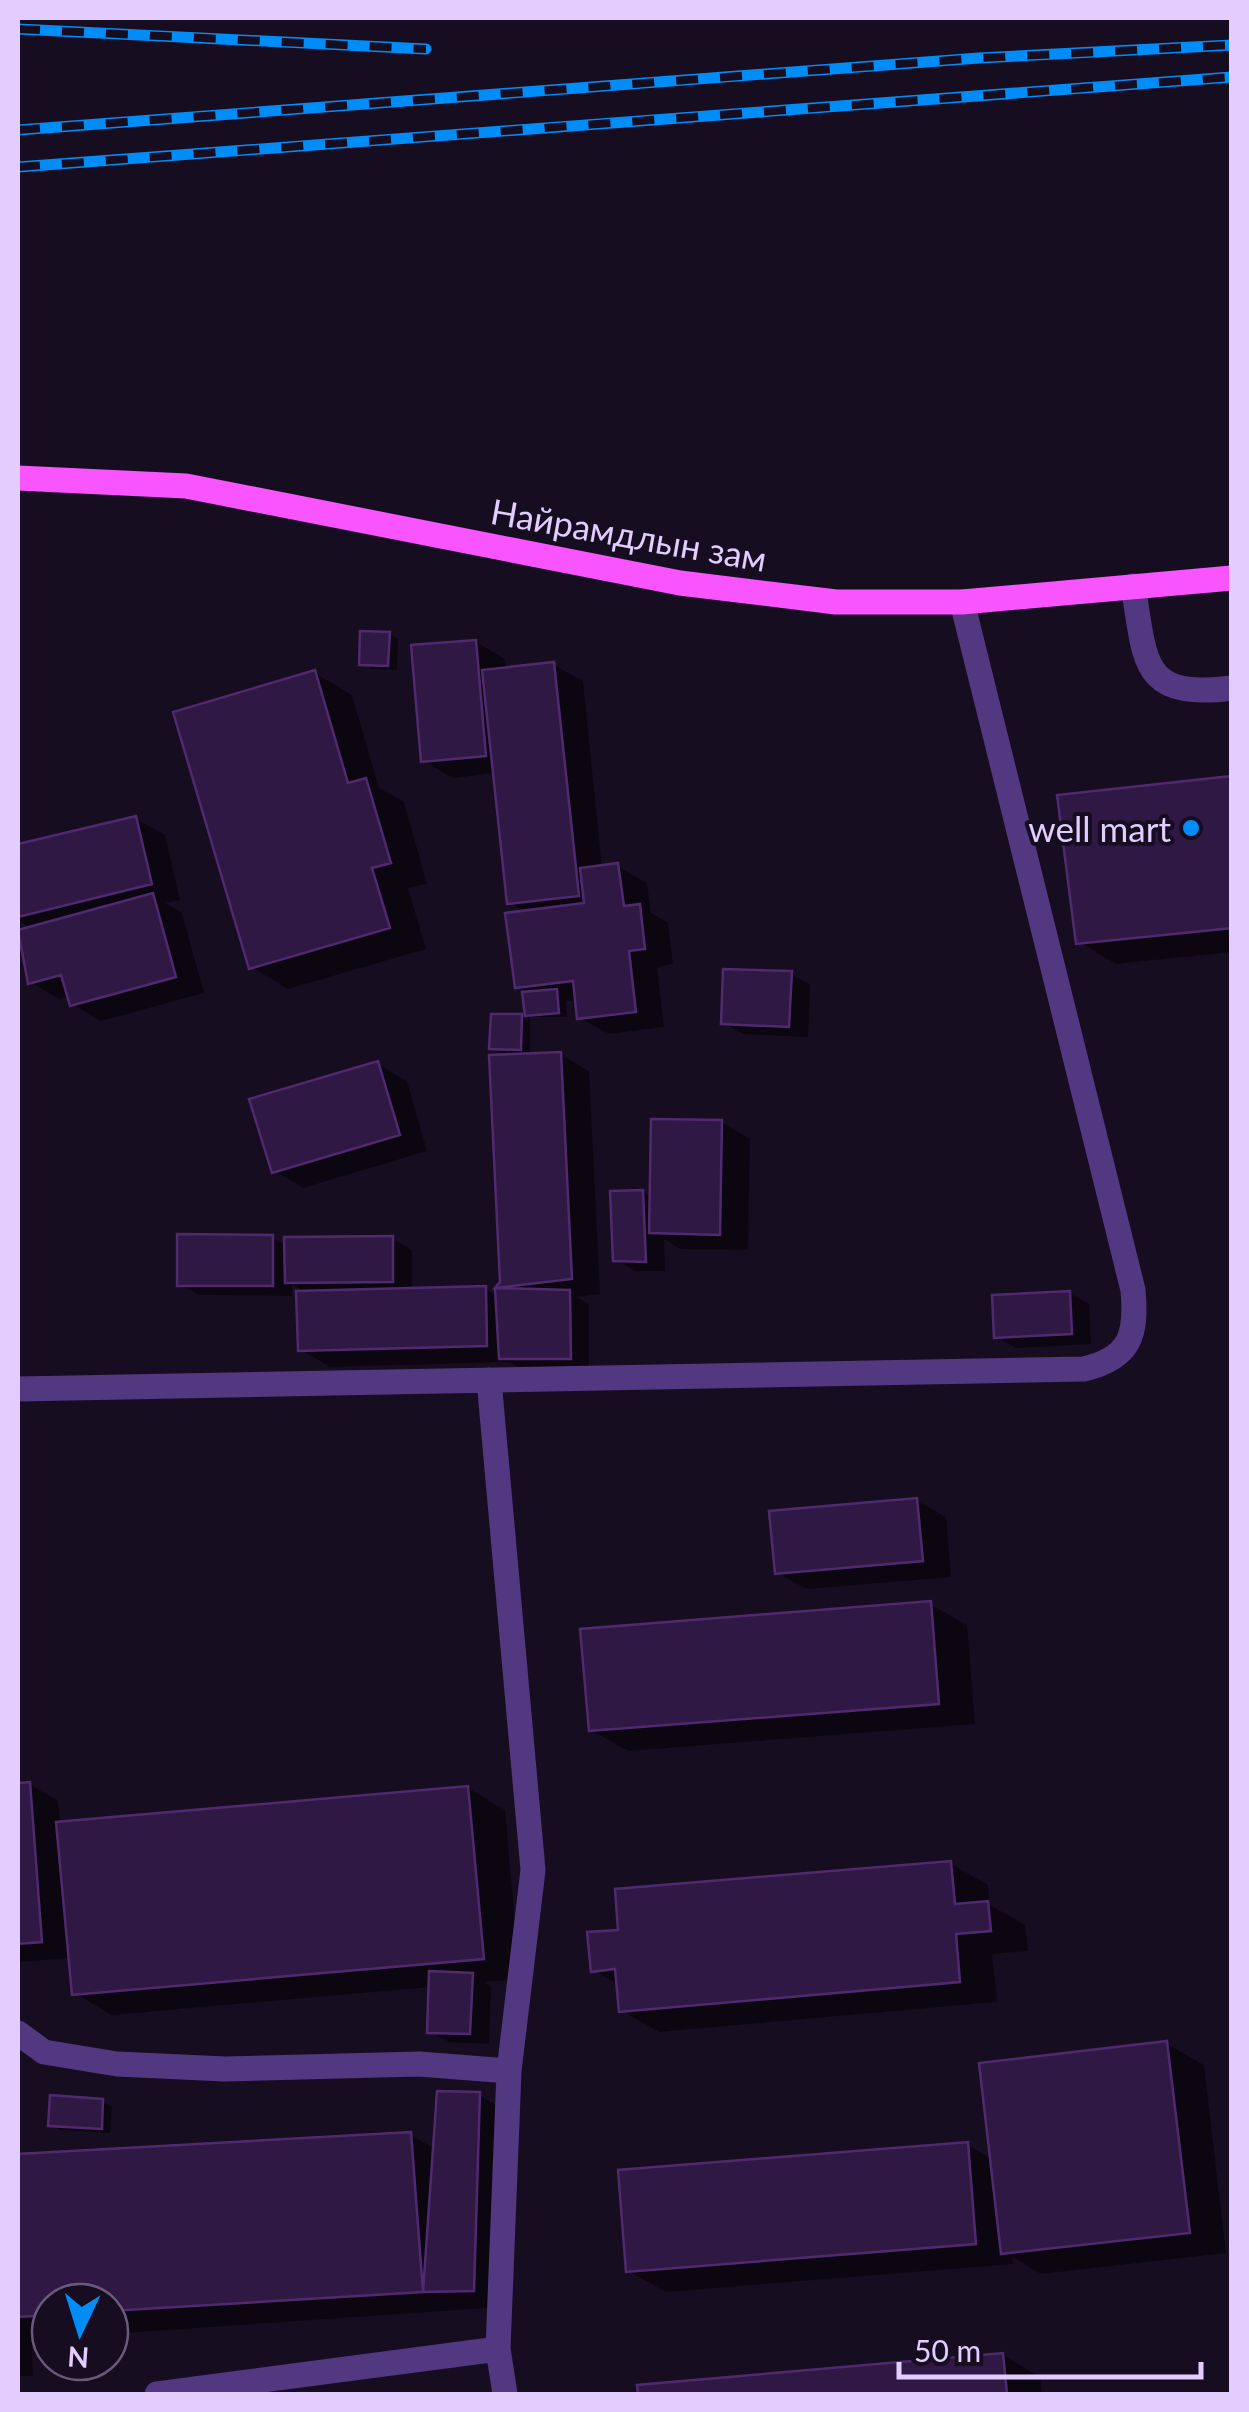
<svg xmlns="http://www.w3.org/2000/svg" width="1249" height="2412" font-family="Lato,sans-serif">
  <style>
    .shadow { fill: #0007 }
    .building { fill: #2f1843; stroke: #4f2a6f; stroke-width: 2.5 }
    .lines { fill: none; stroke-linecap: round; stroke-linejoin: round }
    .minor { stroke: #523781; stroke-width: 25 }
    .major { stroke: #f854ff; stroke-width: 25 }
    .rail-casing { stroke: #008df8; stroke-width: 11 }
    .rail { stroke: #170d21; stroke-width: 8; stroke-dasharray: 22; stroke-linecap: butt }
    .poi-dot { fill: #008df8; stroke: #170d21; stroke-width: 4 }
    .labels { text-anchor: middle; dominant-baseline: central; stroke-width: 8; stroke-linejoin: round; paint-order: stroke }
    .street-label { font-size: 35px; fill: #e3cdff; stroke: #170d21 }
    .poi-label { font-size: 35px; fill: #e3cdff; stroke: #170d21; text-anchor: end }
  </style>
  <rect width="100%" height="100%" fill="#170d21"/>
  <!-- shadow -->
  <path class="shadow" d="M389,634L398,639L397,670L371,669L362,663Z
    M476,642L505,659L506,670L554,665L583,681L602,868L617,866L647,883L651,913L668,923L673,964L657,967L664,1027L609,1034L580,1018L578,1000L566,1001L567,1017H530V1056L560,1054L589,1071L600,1294L577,1297L589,1304V1369H521L510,1362L330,1367L301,1350L307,1293L292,1284V1296L199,1295L179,1284L272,1237L287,1246L392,1239L412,1250V1290L485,1289L498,1296L503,1283L508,1057L492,1047L521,1017L528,1021L525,991L517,987L527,913L509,902L496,773L453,778L424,761Z
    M315,673L352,695L379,788L404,802L427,884L408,888L426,949L288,989L251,967Z
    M1232,778V952L1116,964L1079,942Z
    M136,819L165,835L180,900L166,903L182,913L204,993L101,1021L72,1004L70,996L59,999L30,982L18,936L32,929L18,920V847Z
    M791,974L810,985L808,1037L743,1034L723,1023Z
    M378,1064L407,1081L427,1151L303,1188L274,1171Z
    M721,1122L750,1139L748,1250L680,1249L664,1239L665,1271H635L615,1259L643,1192L652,1198Z
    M1069,1293L1089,1304L1091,1344L1016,1348L997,1337Z
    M917,1501L946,1517L951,1577L806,1589L777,1572Z
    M930,1604L967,1625L975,1724L628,1751L591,1730Z
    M29,1784L58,1801L60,1824L468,1788L505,1810L520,1979L484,1982L491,1987L489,2044L449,2042L429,2031L431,1987L112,2015L74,1993L71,1958L18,1962V1785Z
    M950,1863L988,1885L990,1905L1025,1925L1028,1951L992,1954L997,2002L659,2032L621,2010L619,1985L593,1970L621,1932Z
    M1167,2044L1204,2065L1226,2253L1041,2274L1012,2257L1013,2264L666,2292L628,2271L967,2145L992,2159Z
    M479,2095L509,2112L502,2307L110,2334V2302H50V2332L31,2321L33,2376H18V2147L24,2156L410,2135L436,2149Z
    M102,2102L112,2107L110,2133L59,2130L50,2125Z
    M1003,2355L1040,2377L1042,2394H641L640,2387Z"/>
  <!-- building -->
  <path class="building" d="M360,631L390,632L388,666L359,665Z
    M476,640L486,756L421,762L411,645Z
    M554,662L579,896L507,904L482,670Z
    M315,670L348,783L366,778L391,863L372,868L390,928L249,969L173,712Z
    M1232,776V928L1076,944L1057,795Z
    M136,816L152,884L18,917V844Z
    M618,863L624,906L640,904L645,949L629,951L636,1012L577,1019L573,981L515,988L505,913L584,903L580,868Z
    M153,893L176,977L70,1006L61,975L28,984L18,930Z
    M723,969L792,971L789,1027L721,1024Z
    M557,989L559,1013L525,1016L522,992Z
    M491,1014H522L521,1050L489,1049Z
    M561,1052L572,1279L495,1288L500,1282L489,1055Z
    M378,1061L400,1135L272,1173L249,1099Z
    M651,1119L722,1120L720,1235L649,1233Z
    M643,1190L646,1262L613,1261L610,1191Z
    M177,1234L273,1235V1286H177Z
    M393,1236V1282L285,1283L284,1237Z
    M486,1286L487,1346L298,1351L296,1291Z
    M495,1288L570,1290L571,1359H499Z
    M1070,1291L1072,1334L994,1338L992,1295Z
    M917,1498L923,1561L775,1574L769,1511Z
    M931,1601L939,1704L589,1731L580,1629Z
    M30,1782L42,1942L18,1944V1783Z
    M468,1786L484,1959L72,1995L56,1822Z
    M951,1861L955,1904L988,1901L991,1931L956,1934L960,1982L619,2012L615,1969L591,1972L587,1932L618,1930L615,1889Z
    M429,1971L473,1973L470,2034L427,2033Z
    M1167,2041L1190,2233L1001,2254L979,2063Z
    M437,2091L480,2092L474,2291L423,2292Z
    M50,2095L103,2099L102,2129L48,2126Z
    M411,2132L423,2292L110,2311V2302H50V2315L18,2317V2154Z
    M968,2142L976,2244L626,2272L618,2170Z
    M1003,2353L1007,2394H638L637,2385Z"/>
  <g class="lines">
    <!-- minor -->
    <path class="minor" d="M1133,586C1146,660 1139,700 1232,688
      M489,1380L533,1870L509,2071L498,2349
      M18,1389L1084,1369C1131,1358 1137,1334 1133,1290L962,602
      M18,2033L44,2052L117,2064L225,2069L419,2064L509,2071
      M157,2394L498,2349L505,2394"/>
    <!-- major -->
    <path class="major" d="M18,478L186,486L680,583L836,602H962L1232,578"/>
    <!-- rail casing -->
    <g class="rail-casing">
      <path id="rail" d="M18,29L426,49
        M18,130L979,58L1232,45
        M18,167L1232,77"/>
    </g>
    <!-- rail -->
    <use href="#rail" class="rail"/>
  </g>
  <!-- markers -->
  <circle class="poi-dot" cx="1191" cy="828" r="10"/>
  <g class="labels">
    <!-- street labels -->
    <g class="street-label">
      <text transform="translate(629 534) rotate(10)">Найрамдлын зам</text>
    </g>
    <!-- poi labels -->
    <g class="poi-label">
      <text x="1171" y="828">well mart</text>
    </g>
  </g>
  <!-- border -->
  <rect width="1249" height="2412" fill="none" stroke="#e3cdff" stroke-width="40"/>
  <!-- north arrow -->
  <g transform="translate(80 2332) rotate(184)"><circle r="48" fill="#170d21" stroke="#695a7a" stroke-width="2.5"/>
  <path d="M0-8L18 38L0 25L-18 38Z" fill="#008df8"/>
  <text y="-15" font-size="28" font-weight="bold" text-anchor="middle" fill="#e3cdff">N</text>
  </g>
  <!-- scale -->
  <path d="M899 2362v15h302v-15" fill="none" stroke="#e3cdff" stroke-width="5"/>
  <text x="914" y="2362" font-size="30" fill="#e3cdff" stroke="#170d21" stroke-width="8" paint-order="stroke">50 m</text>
</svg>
